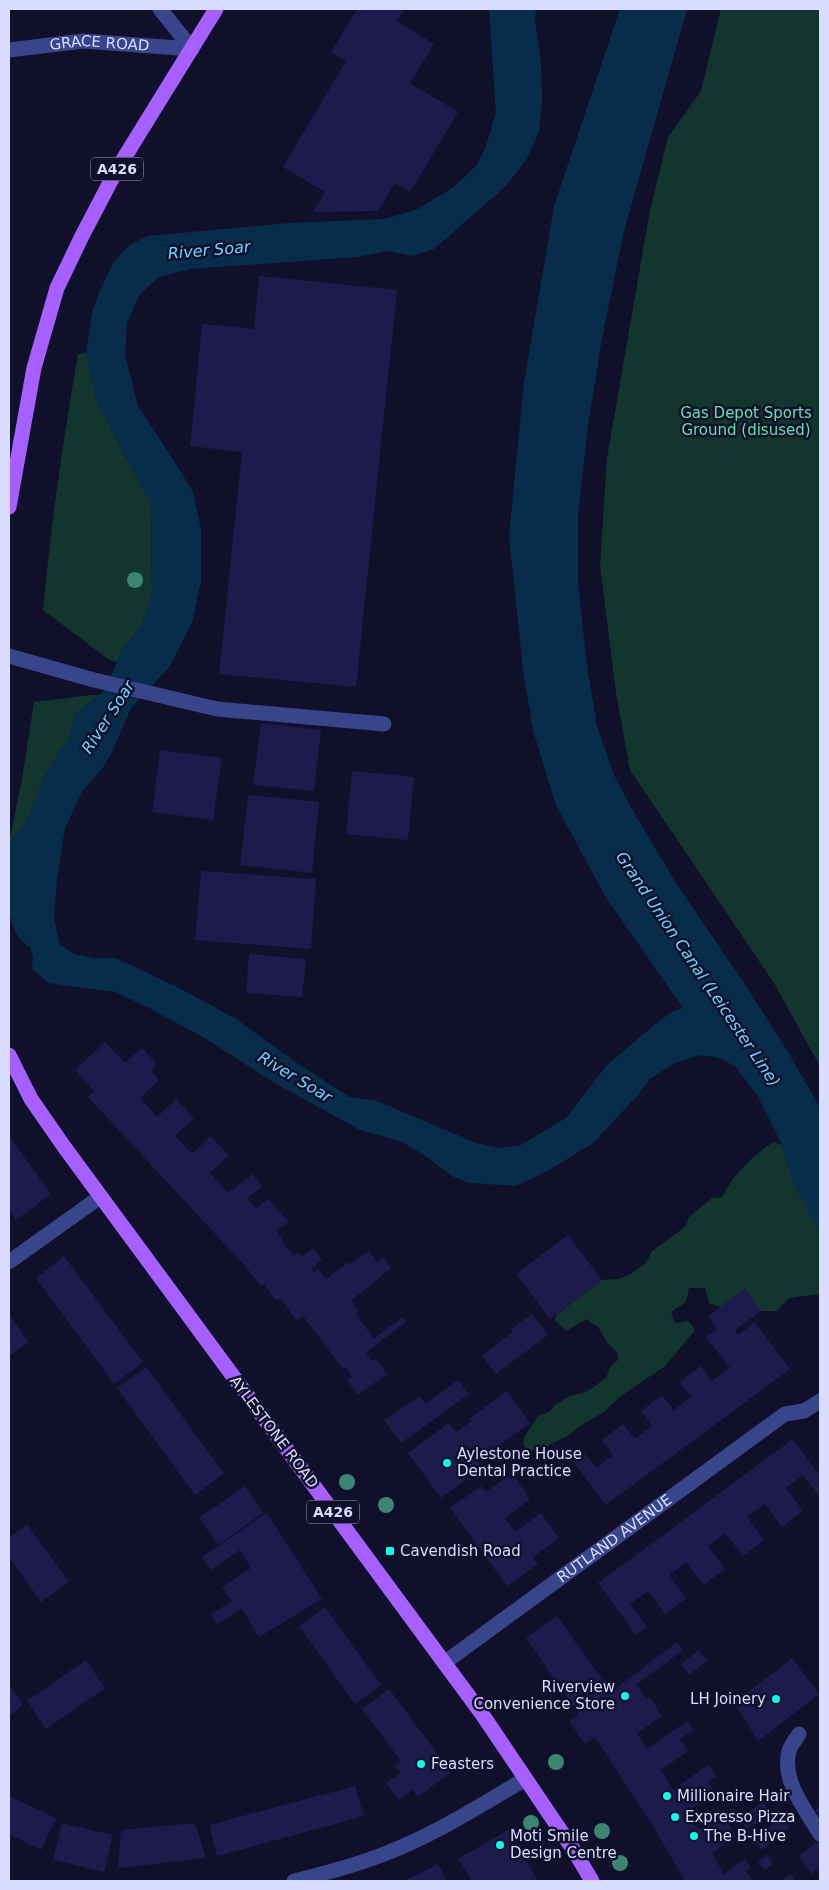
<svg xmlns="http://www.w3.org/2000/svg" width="829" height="1890" font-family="'DejaVu Sans',sans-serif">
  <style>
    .green { fill: #12352d }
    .water { fill: #082d4b }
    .building { fill: #1c1b4c }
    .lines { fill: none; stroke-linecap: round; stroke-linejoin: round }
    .minor { stroke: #39458b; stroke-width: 15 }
    .major { stroke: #a660ff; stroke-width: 15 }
    .tree { fill: #3b8571 }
    .poi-dot { fill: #05ffe9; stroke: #10102b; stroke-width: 2 }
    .labels { text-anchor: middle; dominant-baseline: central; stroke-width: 5; stroke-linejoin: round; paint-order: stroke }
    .shield { fill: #10102b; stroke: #9d9fbf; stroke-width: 1 }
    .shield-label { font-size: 14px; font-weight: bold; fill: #d9dcff }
    .street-label { font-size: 15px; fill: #d9dcff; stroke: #10102b }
    .park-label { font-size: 15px; fill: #5fe5ab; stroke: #10102b }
    .poi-label { font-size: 15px; fill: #d9dcff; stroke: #10102b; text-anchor: start }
    .water-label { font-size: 16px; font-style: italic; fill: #67d5ff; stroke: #10102b }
  </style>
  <rect width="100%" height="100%" fill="#10102b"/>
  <!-- green -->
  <path class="green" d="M721,9H820V1066L774,983L630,770L616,693L600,565L607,458L650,210L668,137L701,91Z
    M86,353L97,402L151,504L152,594L142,625L123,649L117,662L108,659L43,610C51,524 63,440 78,354Z
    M91,695H99L75,714L71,734L46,774L25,824L9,843L22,779L34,702Z
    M774,1142L782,1145L794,1184L820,1233V1294L789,1298L777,1311C754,1311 729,1312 709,1303L705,1288H689L686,1302L671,1312L675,1323L688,1321L695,1330L665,1366L621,1396L604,1412L580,1426L568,1436L547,1446L528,1452L523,1443L525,1436L538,1416L549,1412L556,1404L570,1396L588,1391L606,1378L610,1367L619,1359L616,1351L607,1342L598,1327L586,1319L566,1331L555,1320L556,1315L602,1280L618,1279L629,1275L646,1263L652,1251L686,1226L689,1217L712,1198L722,1197C733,1175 753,1154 774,1142Z"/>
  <!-- water -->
  <path class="water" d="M489,9H536L535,20L541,62L542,99L539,132L526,160L506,186L434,249L412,256L387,251L357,257L190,269L159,277L140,294L127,323L125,355L138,406L171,456L193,492L201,529V581L192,623L170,666L131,708L111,754L103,768L83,790L65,828L57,879L54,917L59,944L74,954L94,958H116L179,988L236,1019L297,1063L349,1097L377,1101L476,1143L500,1148L521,1145L566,1118L607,1065L658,1022L673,1011L683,1008L605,896L556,805L534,734L524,678L509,536L524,383L554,206L620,9H687L624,231L602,338L588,425L578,516V584L587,666L597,726L614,775L637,818L676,883L748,989L791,1057L820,1108V1233L794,1184L782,1145L757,1095L735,1066L719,1058L700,1055L675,1063L650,1079L636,1097L593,1143L551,1169L516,1186L469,1183L452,1176L424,1155L402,1142L360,1130L273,1082L208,1040L151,1009L116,992L48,983L32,968L33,957L30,947C0,930 9,874 9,843L25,824L46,774L71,734L75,714L104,691L123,649L142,625L152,594L151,504L97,402L86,353L92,313L100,290L114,261L131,244L148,236L289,223L384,219L416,210L454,187L476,166L485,149L496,113Z"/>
  <!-- building -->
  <path class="building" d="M357,9H404L397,21L434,44L410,83L458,112L410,192L395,183L378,211L313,212L325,192L283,167L346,61L331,52Z
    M259,276L397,290L356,687L219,674L242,452L190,446L202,324L254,329Z
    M261,723L321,730L314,791L253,785Z
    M160,750L222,758L213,820L152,812Z
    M352,771L414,777L408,840L346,834Z
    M248,795L319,802L312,873L240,865Z
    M201,871L316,879L311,949L195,940Z
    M249,954L306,959L302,997L246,993Z
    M105,1042L125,1063L142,1048L157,1064L151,1071L159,1080L140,1098L157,1117L176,1099L185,1108L194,1118L175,1136L192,1154L211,1136L220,1146L229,1155L210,1173L228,1193L253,1174L262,1187L247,1198L256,1208L268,1199L289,1222L276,1231L283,1239L282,1241L293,1256L299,1252L302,1257L314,1248L322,1260L311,1269L314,1273L318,1269L326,1279L349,1262L350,1264L369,1251L377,1262L383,1257L391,1268L351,1301L359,1311L355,1314L374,1338L403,1317L406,1322L366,1352L372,1361L376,1359L387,1374L358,1395L347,1381L352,1377L346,1367L343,1369L303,1316L297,1321L280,1298L276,1301L264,1284L261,1286L246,1267L88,1097L94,1091L75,1070Z
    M9,1136L51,1194L16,1220L9,1210Z
    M568,1235L602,1280L550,1319L516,1274Z
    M64,1256L143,1362L114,1384L36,1278Z
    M745,1289L761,1311L735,1330L738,1335L755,1322L790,1369L606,1505L573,1461L584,1453L596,1468L613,1455L602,1440L623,1424L635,1439L652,1426L641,1411L662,1395L674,1410L691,1397L680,1382L690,1374L701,1366L712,1381L730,1368L706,1337L717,1329L708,1316Z
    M9,1314L28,1342L9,1356Z
    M532,1314L548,1335L496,1374L482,1356L513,1332L511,1329Z
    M146,1367L224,1473L195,1495L117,1388Z
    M458,1380L469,1394L401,1443L384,1420L420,1396L426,1404Z
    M507,1391L530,1423L493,1450L490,1447L476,1458L482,1467L441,1498L408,1453L449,1423L456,1432L472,1421L470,1418Z
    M793,1439L820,1476V1498L803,1475L786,1488L803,1511L782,1527L765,1504L747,1517L764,1540L743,1556L725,1533L708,1546L725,1569L703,1585L686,1562L669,1575L686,1598L665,1614L648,1591L630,1604L647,1627L636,1635L598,1583Z
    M512,1473L530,1499L505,1518L515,1532L541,1513L559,1538L533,1557L538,1564L507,1586L450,1508L481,1486L486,1492Z
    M245,1486L263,1513L218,1545L199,1518Z
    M267,1513L322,1599L259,1637L242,1609L217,1624L211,1614L232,1601L222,1587L251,1568L240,1550L211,1570L202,1557Z
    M27,1524L69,1582L41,1602L9,1557V1538Z
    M325,1607L381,1685L355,1704L299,1626Z
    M557,1616L611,1692L677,1642L683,1650L636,1685L647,1699L650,1697L662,1716L637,1733L647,1749L687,1721L693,1730L680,1739L688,1751L661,1770L673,1790L708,1765L716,1776L708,1782L714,1791L687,1812L698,1830L725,1810L734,1822L729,1825L736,1836L712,1853L724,1874L745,1859L751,1867L746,1871L752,1880L750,1881H685L651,1823L595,1737L585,1744L569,1721L579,1714L526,1638Z
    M699,1650L707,1661L689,1675L681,1664Z
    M792,1658L819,1694L758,1741L734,1703Z
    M86,1660L105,1688L46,1729L27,1701Z
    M9,1684L23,1705L9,1716Z
    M389,1689L451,1772L418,1797L413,1790L399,1800L386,1783L400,1773L395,1766L401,1761L362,1709Z
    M355,1786L364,1816L217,1856L209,1825Z
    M9,1796L56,1818L41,1850L9,1834Z
    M763,1802L771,1813L747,1829L740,1819Z
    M820,1806V1818L815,1810Z
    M782,1817L790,1828L762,1850L753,1839Z
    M62,1823L113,1835L104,1872L53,1860Z
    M195,1823L206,1858L118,1868L121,1830Z
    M508,1830L538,1881H472L458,1859Z
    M819,1840L820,1867L812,1874L798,1856Z
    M767,1855L773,1863L765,1870L758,1862Z
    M438,1864L447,1881H404L423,1872Z
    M790,1874L796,1881H782Z"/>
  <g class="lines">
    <!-- minor -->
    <g class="minor">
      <path d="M160,9L192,49"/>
      <path id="s1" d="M9,50L83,41L192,49"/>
      <path d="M9,656L94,680L217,709L384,724"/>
      <path d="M9,1262L100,1197"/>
      <path id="s2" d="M444,1663L785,1414L804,1411L820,1401"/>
      <path d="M799,1734C796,1739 791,1745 789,1751C781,1781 806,1810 820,1834"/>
      <path d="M294,1881C318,1875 342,1869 365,1861C422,1842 474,1810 525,1779"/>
    </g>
    <!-- major -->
    <path class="major" d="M9,507L34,368L57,288L82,236L116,171L216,9
      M9,1055L31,1099L65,1148L482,1714L573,1849L592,1881"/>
  </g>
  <!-- trees -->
  <g class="tree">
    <circle cx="135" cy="580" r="8"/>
    <circle cx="347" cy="1482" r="8"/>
    <circle cx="386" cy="1505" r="8"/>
    <circle cx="556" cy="1762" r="8"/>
    <circle cx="531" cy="1823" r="8"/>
    <circle cx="602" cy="1831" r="8"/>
    <circle cx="620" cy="1863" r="8"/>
  </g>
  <!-- markers -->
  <g class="poi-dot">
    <circle cx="447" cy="1463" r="5"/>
    <rect x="385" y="1546" width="10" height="10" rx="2.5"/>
    <circle cx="625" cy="1696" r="5"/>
    <circle cx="776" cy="1699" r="5"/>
    <circle cx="421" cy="1764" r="5"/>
    <circle cx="667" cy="1796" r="5"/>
    <circle cx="675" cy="1817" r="5"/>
    <circle cx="694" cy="1836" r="5"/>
    <circle cx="500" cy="1845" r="5"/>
  </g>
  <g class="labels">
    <!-- shield labels -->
    <g class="shield">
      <rect x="91" y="157.5" width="52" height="23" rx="4"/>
      <rect x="307" y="1500.5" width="52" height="23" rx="4"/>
    </g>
    <g class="shield-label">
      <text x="117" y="169">A426</text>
      <text x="333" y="1512">A426</text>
    </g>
    <!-- street labels -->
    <g class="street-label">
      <text stroke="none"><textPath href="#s1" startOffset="91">GRACE ROAD</textPath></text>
      <text transform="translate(274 1432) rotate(53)">AYLESTONE ROAD</text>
      <text stroke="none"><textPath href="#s2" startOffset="211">RUTLAND AVENUE</textPath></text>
    </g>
    <!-- park labels -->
    <g class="park-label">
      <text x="746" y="413">Gas Depot Sports<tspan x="746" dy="17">Ground (disused)</tspan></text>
    </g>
    <!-- poi labels -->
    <g class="poi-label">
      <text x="457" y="1454">Aylestone House<tspan x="457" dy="17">Dental Practice</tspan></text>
      <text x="400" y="1551">Cavendish Road</text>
      <text x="615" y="1687" text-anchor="end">Riverview<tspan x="615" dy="17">Convenience Store</tspan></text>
      <text x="766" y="1699" text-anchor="end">LH Joinery</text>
      <text x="431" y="1764">Feasters</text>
      <text x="677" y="1796">Millionaire Hair</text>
      <text x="685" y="1817">Expresso Pizza</text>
      <text x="510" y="1836">Moti Smile<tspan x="510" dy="17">Design Centre</tspan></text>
      <text x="704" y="1836">The B-Hive</text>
    </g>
    <!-- water labels -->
    <g class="water-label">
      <text transform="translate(209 250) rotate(-5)">River Soar</text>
      <text transform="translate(108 717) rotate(-57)">River Soar</text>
      <text transform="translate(698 969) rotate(56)">Grand Union Canal (Leicester Line)</text>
      <text transform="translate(295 1077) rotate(31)">River Soar</text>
    </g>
  </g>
  <!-- border -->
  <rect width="829" height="1890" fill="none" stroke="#d9dcff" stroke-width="20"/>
</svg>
